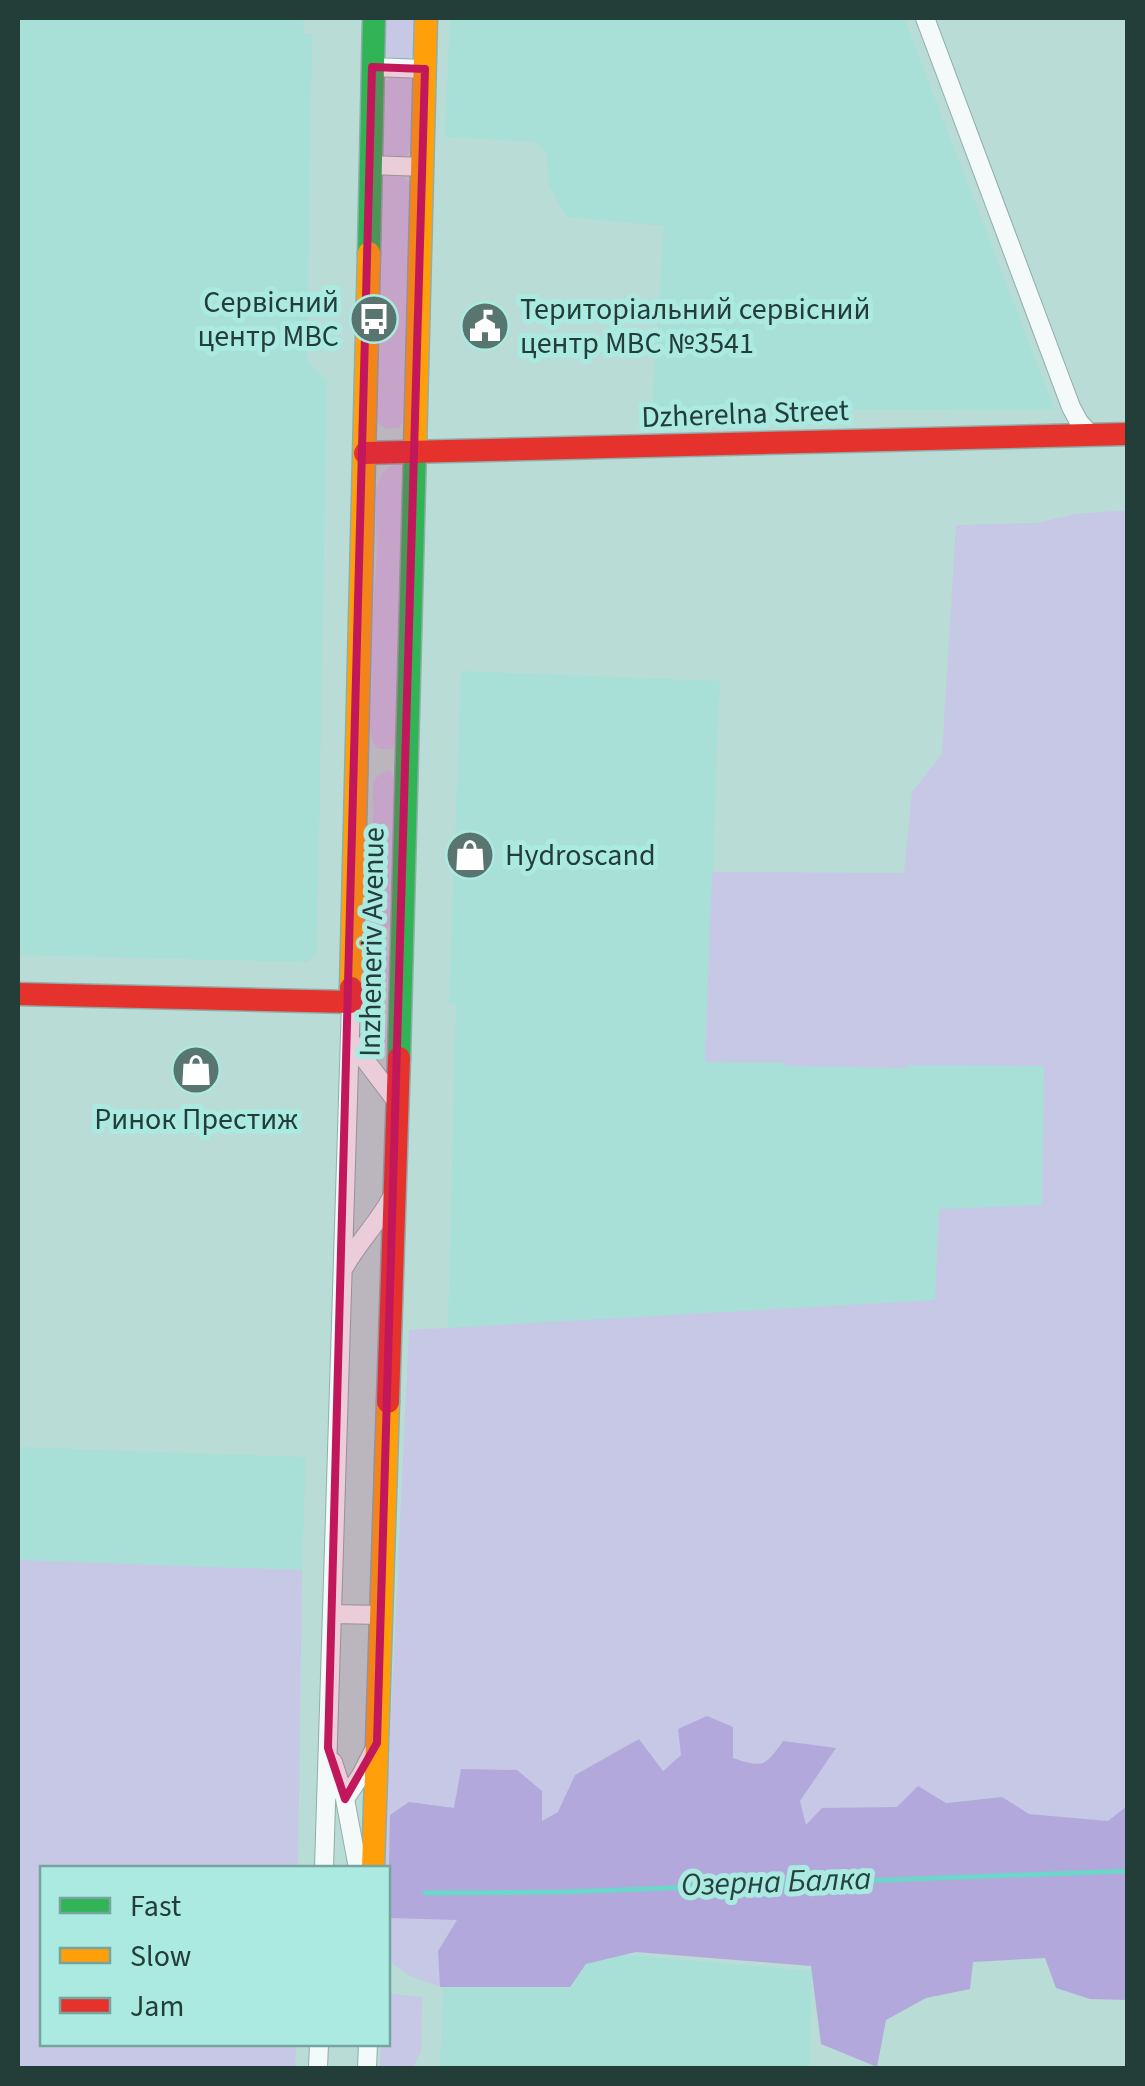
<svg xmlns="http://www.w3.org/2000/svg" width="1145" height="2086" font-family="'Source Sans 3',sans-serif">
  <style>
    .built { fill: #a8e0d8 }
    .green { fill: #c7c7e6 }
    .forest { fill: #b2a8db }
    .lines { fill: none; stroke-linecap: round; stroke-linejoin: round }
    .stream { stroke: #6dd5c9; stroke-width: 5 }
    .street-casing { stroke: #91ada9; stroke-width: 20 }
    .fast-casing { stroke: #91ada9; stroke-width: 25 }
    .slow-casing { stroke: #91ada9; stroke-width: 25 }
    .jam-casing { stroke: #91ada9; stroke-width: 25 }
    .street { stroke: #f4faf9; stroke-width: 18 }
    .fast { stroke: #30b455; stroke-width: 22 }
    .slow { stroke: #ff9f0a; stroke-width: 22 }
    .jam { stroke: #e5322d; stroke-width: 22 }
    .marked { fill: #c2185b; fill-opacity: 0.2; stroke: #c2185b; stroke-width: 8; stroke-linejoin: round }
    .labels { text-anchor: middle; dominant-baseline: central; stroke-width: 10; stroke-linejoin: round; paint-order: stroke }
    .poi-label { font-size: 30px; fill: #233d39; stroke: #abeae1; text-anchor: start }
    .street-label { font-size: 30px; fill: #233d39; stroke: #abeae1 }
    .water-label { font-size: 32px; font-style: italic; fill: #25423e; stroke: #abeae1 }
  </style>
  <rect width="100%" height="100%" fill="#b9dcd6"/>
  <!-- built -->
  <path class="built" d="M18,18H304L303,34H312L307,360L327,381L317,952L307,962L18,955Z
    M450,18H904L1055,410L652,409L664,226L566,217L548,184L547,154L537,142L445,137Z
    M461,671L720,681L705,1061L1044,1066L1042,1205L1032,1207L936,1300L448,1328L456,1004L449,1003Z
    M18,1443L22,1447L306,1457L302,1570L18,1560Z
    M464,1941L812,1971L809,2068H440L444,1949Z"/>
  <!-- green -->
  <path class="green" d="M384,18H416L414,52L409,59C376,63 383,41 384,18Z
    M393,77H412L413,80L411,151L403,158L383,159L382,84Z
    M386,176L404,177L410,184L404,419L399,428C388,429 383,430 377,421L376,353L380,303L376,248L380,179Z
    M399,464L402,465L396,740L392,749H378L372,741L369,723L372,683L370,649L377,554L375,491L382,474L389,467Z
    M1127,510L1128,1621L1124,1623L1128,1626L1127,1806L1108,1821L1029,1814L1002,1797L897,1807L805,1825L800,1801L835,1749L756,1765L733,1758L681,1755L662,1771L639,1739L575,1775L558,1813L541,1822L409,1803L391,1815L388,1910L391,1917L458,1919L438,1951L440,1987L408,1975L388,1960V1868H384L409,1330L935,1300L939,1209L1042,1205L1044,1066L909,1065L907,1068L786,1066L784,1063L705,1062L712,872L904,873L912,792L942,754L956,525L1037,523L1076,514Z
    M386,770L391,771L394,781L390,926L383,932C355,912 369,868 372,840C374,822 373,802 373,783L376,778Z
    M388,955C395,973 382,990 375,1006L386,1029L387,1046L383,1050C347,1050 355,963 388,955Z
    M18,1560L302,1570L298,1868H42V2044H296L295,2068H18Z
    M393,1994L422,1997L421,2051L413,2068H380L381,2044H388V1997Z"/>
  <!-- forest -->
  <path class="forest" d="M707,1716L733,1727V1758C763,1768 765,1767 783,1741L836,1748L800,1801L806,1825L822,1808L897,1807L918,1786L946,1803L1002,1797L1029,1814L1108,1821L1127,1806V2000L1090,1999L1056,1988L1045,1958L973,1962L970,1989L926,1998L886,2020L877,2067L821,2044L811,1966L636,1952L586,1964L570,1987H440L438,1951L457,1920L391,1918L388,1910L390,1815L409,1802L454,1808L461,1769L517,1770L542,1791V1821L558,1812L575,1775L639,1739L663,1771L681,1755L678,1729Z"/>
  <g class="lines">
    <!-- stream -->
    <path class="stream" d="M425,1893L564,1892L1128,1871"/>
    <!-- street casing -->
    <g class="street-casing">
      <path id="street" d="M925,18L1071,407L1079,422L1091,435
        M372,67L425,69
        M371,165L423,167
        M350,1040L397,1102
        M345,1266C359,1241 379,1222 392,1197
        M332,1614L381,1615
        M333,1762L345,1799L358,1868
        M345,1799L361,1775L373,1752
        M324,1868L351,1002
        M318,2068L319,2044
        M367,2068L368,2044"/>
    </g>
    <!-- fast casing -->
    <g class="fast-casing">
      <path id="fast" d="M369,253L374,18
        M399,1058L415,448"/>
    </g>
    <!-- slow casing -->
    <g class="slow-casing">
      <path id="slow" d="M415,448L426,18
        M351,988L369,253
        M373,1868L388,1402"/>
    </g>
    <!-- jam casing -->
    <g class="jam-casing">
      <path id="jam" d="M365,453L1128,434
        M18,994L351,1002V988
        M388,1402L399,1058"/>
    </g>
    <!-- street -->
    <use href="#street" class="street"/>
    <!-- fast -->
    <use href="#fast" class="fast"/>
    <!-- slow -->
    <use href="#slow" class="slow"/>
    <!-- jam -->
    <use href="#jam" class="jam"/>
  </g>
  <!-- marked area -->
  <path class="marked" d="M372,67L425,69L377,1743L345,1799L328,1748Z"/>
  <!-- icons -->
  <defs>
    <g id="bus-disc" transform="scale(2.5)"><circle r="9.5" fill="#587570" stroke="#abeae1"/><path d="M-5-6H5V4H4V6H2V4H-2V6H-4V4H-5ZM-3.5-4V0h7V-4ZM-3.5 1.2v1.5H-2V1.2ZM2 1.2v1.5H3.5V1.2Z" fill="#fff"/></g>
    <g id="civic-disc" transform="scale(2.5)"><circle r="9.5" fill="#587570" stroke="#abeae1"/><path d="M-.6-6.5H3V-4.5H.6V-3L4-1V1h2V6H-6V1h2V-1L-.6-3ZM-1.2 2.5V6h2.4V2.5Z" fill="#fff"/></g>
    <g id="shop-disc" transform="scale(2.5)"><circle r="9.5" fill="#587570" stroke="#abeae1"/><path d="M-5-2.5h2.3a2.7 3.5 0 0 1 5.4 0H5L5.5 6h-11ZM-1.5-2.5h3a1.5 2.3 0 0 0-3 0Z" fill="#fff"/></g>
  </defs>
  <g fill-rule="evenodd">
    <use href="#bus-disc" x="374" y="319"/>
    <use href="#civic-disc" x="485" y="326"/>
    <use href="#shop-disc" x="470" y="855"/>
    <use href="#shop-disc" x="196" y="1070"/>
  </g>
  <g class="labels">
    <!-- poi labels -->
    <g class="poi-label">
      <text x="339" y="302" text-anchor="end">Сервісний<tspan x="339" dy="34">центр МВС</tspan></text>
      <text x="520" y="309">Територіальний сервісний<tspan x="520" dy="34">центр МВС №3541</tspan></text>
      <text x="505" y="855">Hydroscand</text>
      <text x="196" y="1119" text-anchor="middle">Ринок Престиж</text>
    </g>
    <!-- street labels -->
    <g class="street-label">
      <text transform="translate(745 414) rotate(-2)">Dzherelna Street</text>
      <text transform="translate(372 942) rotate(-89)">Inzheneriv Avenue</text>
    </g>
    <!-- water labels -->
    <g class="water-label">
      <text transform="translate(776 1882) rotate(-2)">Озерна Балка</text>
    </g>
  </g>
  <!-- border -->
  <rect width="1145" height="2086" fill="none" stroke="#233d39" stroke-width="40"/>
  <!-- legend -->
  <rect x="40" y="1866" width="350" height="180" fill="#abeae1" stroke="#75a59e" stroke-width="2.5"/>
  <rect x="60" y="1898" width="50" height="15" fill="#30b455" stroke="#75a59e" stroke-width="2.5"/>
  <text x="130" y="1916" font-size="30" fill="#233d39">Fast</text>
  <rect x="60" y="1948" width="50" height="15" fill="#ff9f0a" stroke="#75a59e" stroke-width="2.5"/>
  <text x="130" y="1966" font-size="30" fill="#233d39">Slow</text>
  <rect x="60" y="1998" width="50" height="15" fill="#e5322d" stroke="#75a59e" stroke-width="2.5"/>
  <text x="130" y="2016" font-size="30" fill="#233d39">Jam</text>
</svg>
